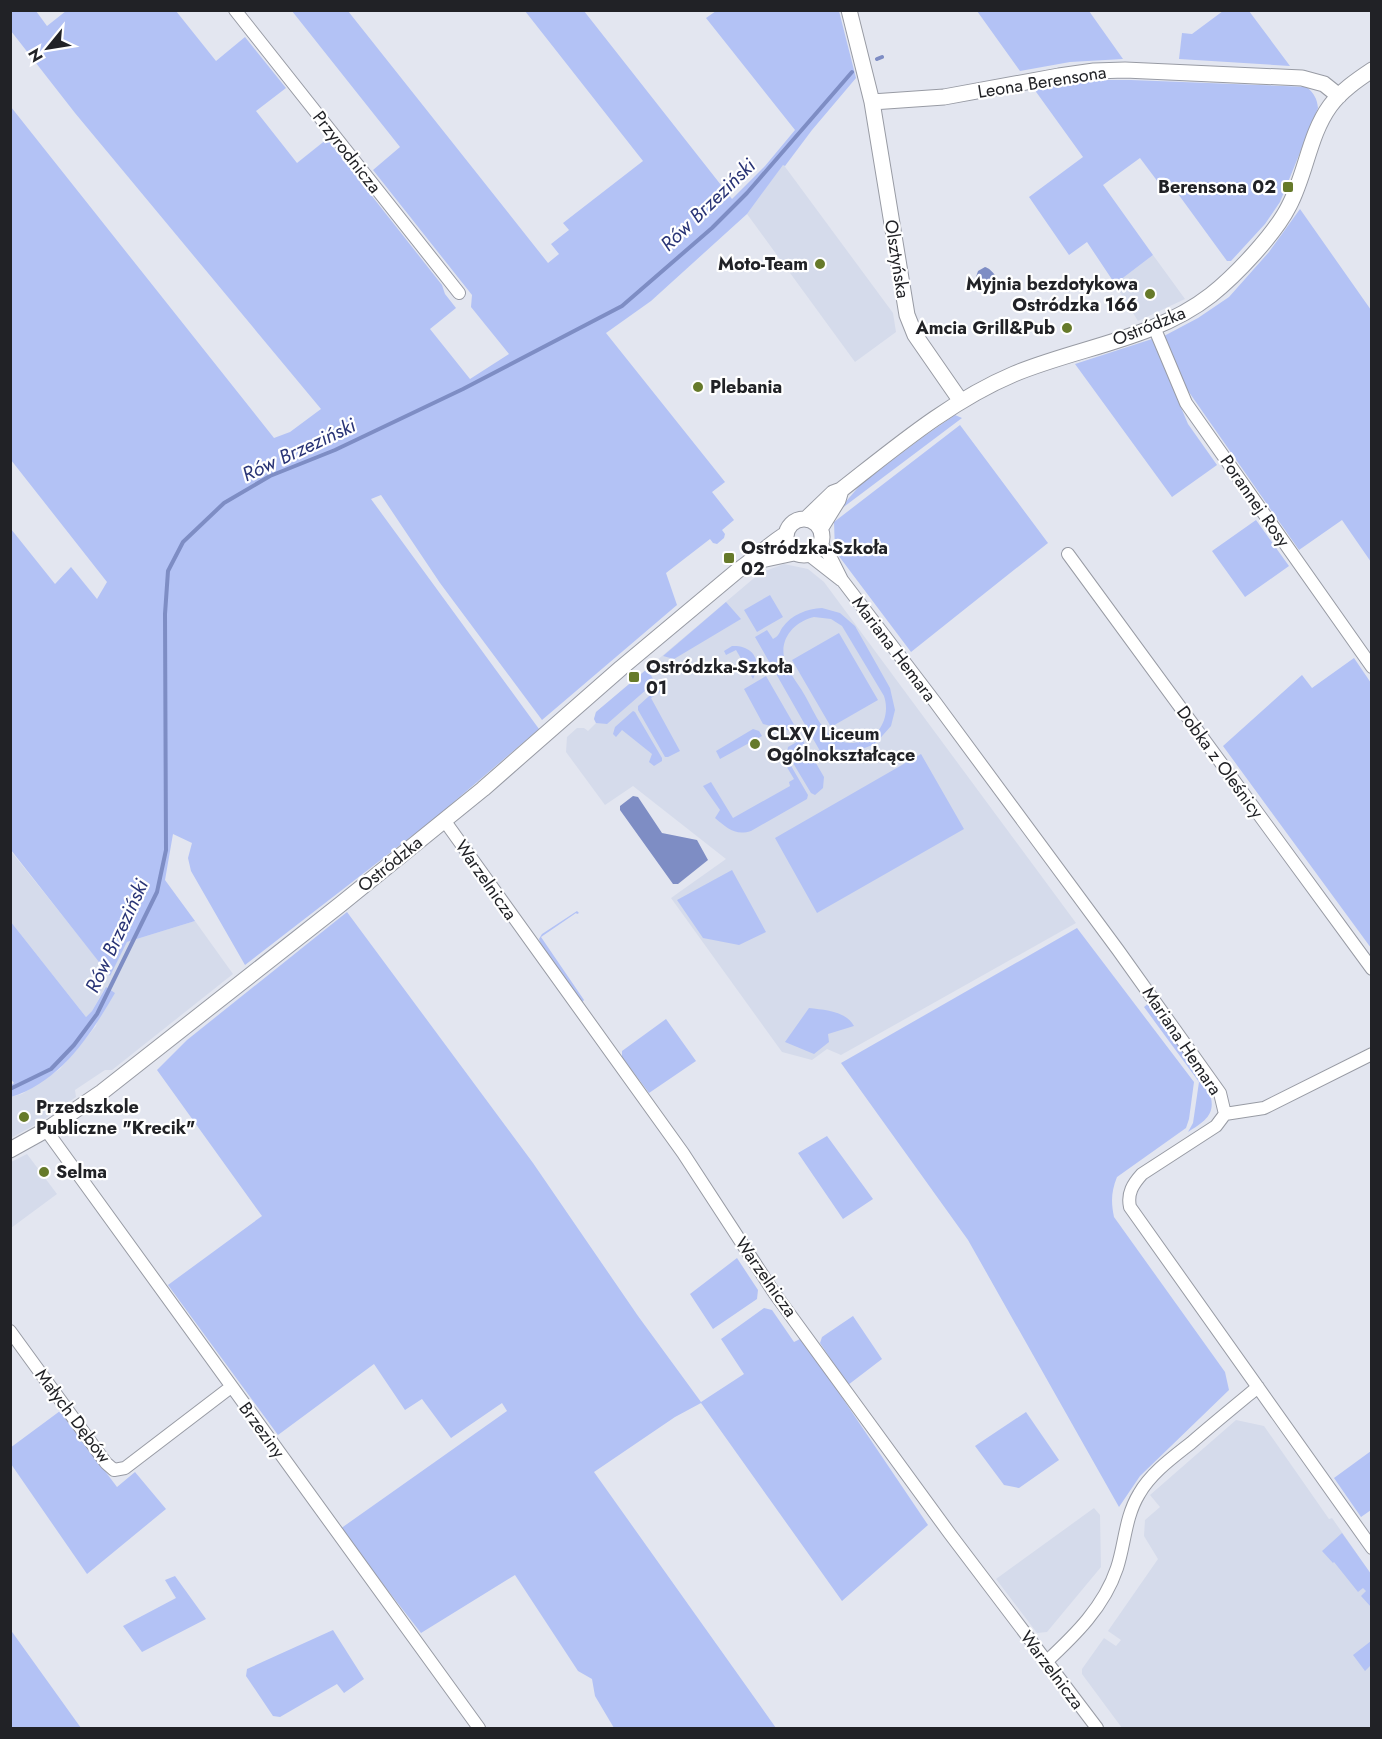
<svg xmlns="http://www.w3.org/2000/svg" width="1382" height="1739" font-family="Jost,sans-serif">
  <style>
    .built { fill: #d5dbeb }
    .green { fill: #b3c2f5; fill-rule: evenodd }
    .water { fill: #7e8dc4 }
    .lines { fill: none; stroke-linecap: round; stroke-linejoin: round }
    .stream { stroke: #7e8dc4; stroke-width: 4 }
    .minor-casing { stroke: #989ba4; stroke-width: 14 }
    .tertiary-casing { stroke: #989ba4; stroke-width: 17 }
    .minor { stroke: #fff; stroke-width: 12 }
    .tertiary { stroke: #fff; stroke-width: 15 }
    .poi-dot { fill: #667a2a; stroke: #fff; stroke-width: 2 }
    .labels { text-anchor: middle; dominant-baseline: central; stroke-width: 4.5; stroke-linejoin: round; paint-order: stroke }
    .street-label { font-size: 18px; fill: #212226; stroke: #fff }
    .poi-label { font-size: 18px; font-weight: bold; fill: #212226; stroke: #fff; text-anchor: start }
    .water-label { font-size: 20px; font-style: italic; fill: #293476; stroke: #fff }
  </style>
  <rect width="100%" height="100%" fill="#e3e6f0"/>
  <!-- built -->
  <path class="built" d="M783,164L893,313L896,332L855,362L747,214Z
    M1153,255L1185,299L1138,321L1115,284Z
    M784,564L808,569L824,582L1076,923L841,1055L827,1049L812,1060L782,1052L671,898L726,859L633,786L605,805L566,752L567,737L577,728H584L588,731L596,723L594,719L596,712L760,573Z
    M10,850L110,975L127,942L195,921L233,974L112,1070H105L75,1090L76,1097L40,1122L11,1138V1097L22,1094L60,1069L96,1026L105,988L92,1011L86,1017L11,922Z
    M27,1154L57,1194L11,1228V1162Z
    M1236,1420L1264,1426L1329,1519L1332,1518L1371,1574V1728H1122L1082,1674V1669L1104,1638L1116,1646L1121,1640L1108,1631L1158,1559L1144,1536L1145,1520L1160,1507L1150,1495Z
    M1094,1508L1100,1515L1101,1567L1047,1632L1037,1633L996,1579Z"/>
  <!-- green -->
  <path class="green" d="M819,10L839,11L856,78L812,130L785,166L783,165L747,214L651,301L606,333L725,482L712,492L734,520L722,530L725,534L724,538L717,544L713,543L710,539L666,573L677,605L542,720L440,583L381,495L371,499L539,729L435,818L245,965L191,871L188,858L192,843L173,834L165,880L195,921L127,942L110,976L11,850V529L55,584L71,567L97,599L107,582L11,460V107L274,438L290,432L321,409L75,113L11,31V11H36L47,26L66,11H176L216,61L245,37L286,88L256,111L297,163L327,139L442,285L445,294L456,308L430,329L470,379L509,354L471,307L472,295L373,170L400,147L292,11H348L548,263L559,254L551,244L569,230L563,223L643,161L525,11H584L732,199L765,166L795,130L706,18L716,11Z
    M977,11H1089L1123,59L1070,62L1020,71Z
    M1223,11H1249L1290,66L1179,59L1182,33L1192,34Z
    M1094,80H1131L1307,87C1314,94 1317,98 1318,108L1280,202L1265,224L1231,261H1227L1173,187L1170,184L1161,186L1140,158L1103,185L1153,255L1115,284L1087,242L1069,255L1029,197L1083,157L1034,89Z
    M1300,209L1371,310V562L1342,520L1299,550L1184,385L1164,336L1198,318L1229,297L1269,252Z
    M1152,339L1188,424L1217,465L1172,497L1075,364Z
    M955,415L962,418L837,512L861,484L923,437Z
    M960,425L1048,543L911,652L835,551L834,522Z
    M1256,520L1289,566L1245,597L1212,551Z
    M770,595L783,617L757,632L744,610Z
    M726,602L741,619L674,659L663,656Z
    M822,608L840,613L855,626L890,688L895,710L891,726L875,744L857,751L838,750L824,758L755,637L767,630L773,639C779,636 779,633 782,628C792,614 807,609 822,608ZM814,617L831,619L842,626L884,696C888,708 886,721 878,731C871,738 863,742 853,743C825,744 816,714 804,694C798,683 786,670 784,657C780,637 796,621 814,617Z
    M839,633L878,700L831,727L792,660Z
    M732,646C753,645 763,661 753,679L736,650L726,655L724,651Z
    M1354,658L1371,683V948L1223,746L1302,675L1312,688Z
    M647,669L655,682L607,724L596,723L594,719L596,712Z
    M766,676L796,728L791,731L763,724L744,689Z
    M658,688L660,692L651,698L680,751L668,757H665L638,710V706Z
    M633,711L635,712L662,758V761L654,766L649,762L652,754L622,730L616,737L613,734L615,727Z
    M753,729L759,731L762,736L720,759L716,751Z
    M802,739L824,777L823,788L815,795L811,793L787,753L788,747Z
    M783,752L808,795L807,799L751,831C735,836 727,828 715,818L720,810L703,786L711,782L733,818L790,786L789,782L794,779L779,754Z
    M921,754L964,829L817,913L775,838Z
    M732,870L766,932L739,945L703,938L677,900Z
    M577,911L579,913L577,914L576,913L541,937L584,1000L581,1004L542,948L539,939L542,934Z
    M347,912L533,1163L638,1316L701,1402L744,1374L721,1339L764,1308L772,1310L794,1342L802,1338L928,1525L842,1601L701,1403L675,1417L594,1472L776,1728H614L595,1696L592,1679L578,1671L515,1575L421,1633L340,1529L507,1411L502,1403L451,1438L422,1399L405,1410L374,1364L278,1435L168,1285L262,1216L157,1070L187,1040Z
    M11,922L86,1017L92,1011L106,987L115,993C90,1036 60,1082 11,1097V1085L14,1083L10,1078Z
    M1077,928L1194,1082L1189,1119L1186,1128L1117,1177C1111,1192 1111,1202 1114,1217L1225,1372L1229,1390L1140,1476L1119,1507L968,1240L841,1063Z
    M1150,1002L1163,1019L1211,1098C1215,1116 1202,1123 1188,1132L1193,1123L1199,1082L1144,1007Z
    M809,1008C825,1010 846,1011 854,1026L828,1034L829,1042L814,1054L785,1042Z
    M666,1019L696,1061L649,1093L622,1057V1051Z
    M827,1136L873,1199L843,1219L798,1153Z
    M737,1258L758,1290L757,1299L713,1329L690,1294Z
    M853,1316L882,1359L848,1385L820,1343L822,1337Z
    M60,1411L117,1487L135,1472L166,1509L87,1574L11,1464L10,1448Z
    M1026,1412L1059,1460L1019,1488L1004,1485L975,1446Z
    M1371,1451V1510L1361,1517L1334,1478Z
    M1342,1533L1371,1574V1607L1361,1596L1366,1591L1363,1588L1358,1592L1334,1562L1333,1563L1322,1551Z
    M175,1576L206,1619L142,1652L123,1626L176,1598L165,1580Z
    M10,1629L81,1728H11Z
    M333,1630L364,1679L344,1693L337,1684L280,1717L273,1716L246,1676L247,1669Z
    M1371,1641V1665L1365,1671L1353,1655Z"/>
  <!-- water -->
  <path class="water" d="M985,267C993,269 1001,283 1000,291L993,294L988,289L981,286L976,277L978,271Z
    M633,796L638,797L662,833L697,840L708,860L678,884H673L620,810V806Z"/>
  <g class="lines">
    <!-- stream -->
    <path class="stream" d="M877,59L882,57
      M10,1089L51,1069L74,1045L97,1014L157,892L166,850L165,614L168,571L183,542L224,503L270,476L335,450L463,389L622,306L712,228L747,193L852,72"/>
    <!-- minor casing -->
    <g class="minor-casing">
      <path id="minor" d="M235,10L459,293
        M1154,327L1186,403L1372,667
        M821,544L832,560L842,580L935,702L1118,950L1220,1093L1225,1114L1216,1126L1142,1174C1133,1184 1127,1193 1130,1207L1372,1548
        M1068,554L1372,969
        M809,555L841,580
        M444,820L683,1153L775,1294L950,1534L1097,1728
        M1225,1114L1264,1108L1372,1054
        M46,1130L479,1728
        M10,1331L106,1463L114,1470L125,1468L231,1387
        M1046,1662C1075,1635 1104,1607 1117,1568C1125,1544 1125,1517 1139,1494C1151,1473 1172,1458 1191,1443C1213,1424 1235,1406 1258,1387"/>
    </g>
    <!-- tertiary casing -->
    <g class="tertiary-casing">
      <path id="tertiary" d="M849,10L872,102L907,315L915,335L960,400
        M872,102L944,97L1059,76L1094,71L1125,70L1302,78L1324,84L1339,96
        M786 537a18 18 0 1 1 36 0a18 18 0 1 1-36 0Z
        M806,519L833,493L841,490C896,447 950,401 1014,374C1079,347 1155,339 1211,295C1236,275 1275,234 1289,206C1306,174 1309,135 1330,106C1341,91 1357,80 1372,70
        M820,529L838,500L841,490
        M755,560L766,559L794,553
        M10,1150L46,1130L102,1092L341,904L483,789L621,668L737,571C755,559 768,545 786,534"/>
    </g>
    <!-- minor -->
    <use href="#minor" class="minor"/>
    <!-- tertiary -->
    <use href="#tertiary" class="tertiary"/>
  </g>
  <!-- markers -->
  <g class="poi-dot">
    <rect x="1282" y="181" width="12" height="12" rx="3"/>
    <circle cx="820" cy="264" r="6"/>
    <circle cx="1150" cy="294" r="6"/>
    <circle cx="1067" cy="328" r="6"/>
    <circle cx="698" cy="387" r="6"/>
    <rect x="723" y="552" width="12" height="12" rx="3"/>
    <rect x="628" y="671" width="12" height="12" rx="3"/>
    <circle cx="755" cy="744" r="6"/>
    <circle cx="24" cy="1117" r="6"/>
    <circle cx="44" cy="1172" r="6"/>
  </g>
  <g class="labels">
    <!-- street labels -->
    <g class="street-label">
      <text transform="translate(1042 82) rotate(-9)">Leona Berensona</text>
      <text transform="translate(347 152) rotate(52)">Przyrodnicza</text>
      <text transform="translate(897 259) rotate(81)">Olsztyńska</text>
      <text transform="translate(1149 326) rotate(-22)">Ostródzka</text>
      <text transform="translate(1255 501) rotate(55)">Porannej Rosy</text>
      <text transform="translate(894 649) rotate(53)">Mariana Hemara</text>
      <text transform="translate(1220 762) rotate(54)">Dobka z Oleśnicy</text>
      <text transform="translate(390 864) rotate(-39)">Ostródzka</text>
      <text transform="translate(486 880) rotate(55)">Warzelnicza</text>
      <text transform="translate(1182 1041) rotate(56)">Mariana Hemara</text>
      <text transform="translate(766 1277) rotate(55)">Warzelnicza</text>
      <text transform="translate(73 1416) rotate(53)">Małych Dębów</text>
      <text transform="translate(262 1430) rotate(54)">Brzeziny</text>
      <text transform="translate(1052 1670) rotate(53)">Warzelnicza</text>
    </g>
    <!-- poi labels -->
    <g class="poi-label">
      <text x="1276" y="187" text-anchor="end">Berensona 02</text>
      <text x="808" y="264" text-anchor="end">Moto-Team</text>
      <text x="1138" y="284" text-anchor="end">Myjnia bezdotykowa<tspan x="1138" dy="21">Ostródzka 166</tspan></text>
      <text x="1055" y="328" text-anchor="end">Amcia Grill&amp;Pub</text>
      <text x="710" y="387">Plebania</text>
      <text x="741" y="548">Ostródzka-Szkoła<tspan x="741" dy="21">02</tspan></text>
      <text x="646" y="667">Ostródzka-Szkoła<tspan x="646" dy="21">01</tspan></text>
      <text x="767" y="734">CLXV Liceum<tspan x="767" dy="21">Ogólnokształcące</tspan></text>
      <text x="36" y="1107">Przedszkole<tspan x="36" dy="21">Publiczne "Krecik"</tspan></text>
      <text x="56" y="1172">Selma</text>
    </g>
    <!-- water labels -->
    <g class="water-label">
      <text transform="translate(708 205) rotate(-44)">Rów Brzeziński</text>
      <text transform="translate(299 450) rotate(-25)">Rów Brzeziński</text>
      <text transform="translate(117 936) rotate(-65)">Rów Brzeziński</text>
    </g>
  </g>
  <!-- border -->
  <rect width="1382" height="1739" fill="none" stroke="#212226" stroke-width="24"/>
  <!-- north arrow -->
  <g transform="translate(48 48) rotate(240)" stroke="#ffffff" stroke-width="4.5" paint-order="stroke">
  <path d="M0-4.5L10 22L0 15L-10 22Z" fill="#212226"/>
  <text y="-9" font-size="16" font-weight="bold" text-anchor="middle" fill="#212226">N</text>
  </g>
</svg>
